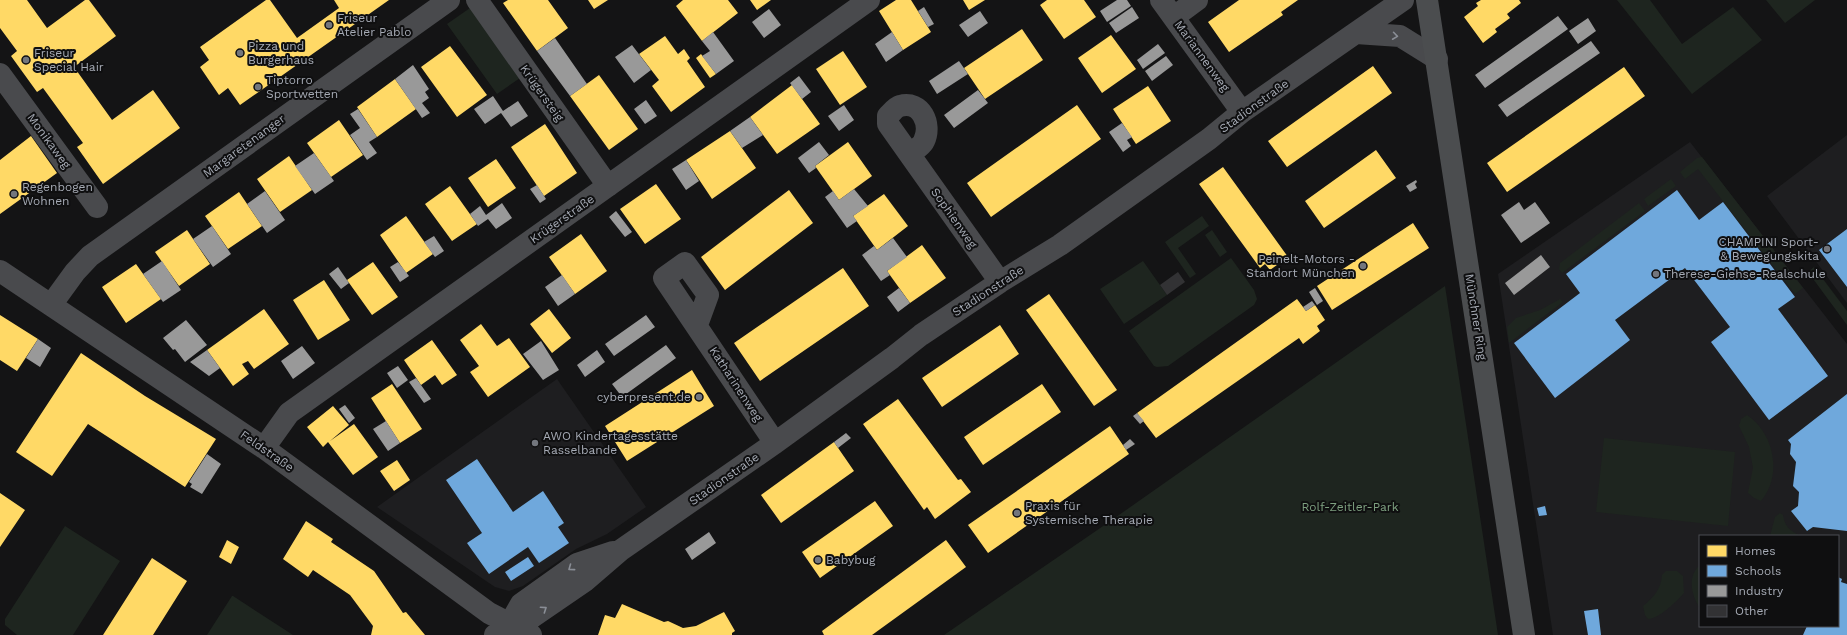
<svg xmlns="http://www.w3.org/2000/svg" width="1847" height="635" font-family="'Work Sans',sans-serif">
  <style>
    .built { fill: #1e1e20; fill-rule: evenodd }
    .green { fill: #1e251f }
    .homes { fill: #ffd966 }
    .schools { fill: #6fa8dc }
    .industry { fill: #999 }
    .building { fill: #323234 }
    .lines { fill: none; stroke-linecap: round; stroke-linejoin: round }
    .minor { stroke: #494a4d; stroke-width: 22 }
    .major { stroke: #4b4d4f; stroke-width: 22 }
    .oneway { stroke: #8a8e96 }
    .poi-dot { fill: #73767d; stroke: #0f0f10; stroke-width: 1.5 }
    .labels { text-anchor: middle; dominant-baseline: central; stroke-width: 4; stroke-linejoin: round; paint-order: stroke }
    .poi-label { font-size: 12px; fill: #a6abb5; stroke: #0f0f10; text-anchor: start }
    .street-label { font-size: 12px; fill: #a6abb5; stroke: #0f0f10 }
    .park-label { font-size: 12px; fill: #7ea080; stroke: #0f0f10 }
  </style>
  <rect width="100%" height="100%" fill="#141415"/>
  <!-- built -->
  <path class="built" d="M1847,135V303L1767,196Z
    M1690,142L1847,344V635H1553L1498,274ZM1700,536H1838V626H1700Z
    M557,379L646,507L607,534L576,549L523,586L509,591L495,587L377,507Z"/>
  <!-- green -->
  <path class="green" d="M1617,0H1650L1682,44L1733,7L1762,40L1692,94Z
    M1766,0H1815L1785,23Z
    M470,8L520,78L497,94L447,24Z
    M1702,157L1803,288L1795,294L1698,169L1685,179L1680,172L1697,158Z
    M1671,179L1676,186L1648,206L1644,199Z
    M1639,203L1645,211L1562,273L1559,269L1560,263Z
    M1202,216L1209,226L1178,248L1196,274L1190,278L1165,242Z
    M1212,230L1227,252L1220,257L1205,235Z
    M1231,258L1254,290L1257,299L1254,305L1168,366L1157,367L1154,366L1129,331Z
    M1143,261L1167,295L1124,324L1100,289Z
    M1814,267L1847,311V325L1808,272Z
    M1445,286L1498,635H944L1109,522Z
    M1560,299L1563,302L1509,343L1507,327L1516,318L1540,310Z
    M1747,415C1774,433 1783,475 1761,501L1754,498L1748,493L1753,468L1749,447L1739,426L1741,419Z
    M1604,438L1735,452L1728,526L1596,512Z
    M1780,513L1783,515C1785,527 1790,531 1801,536H1770L1775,517Z
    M65,526L120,561L73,635H17L5,625V619Z
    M1700,565V608C1691,595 1687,576 1700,565Z
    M1666,571H1677L1683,576L1684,593C1677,601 1659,619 1648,619L1645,615L1643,606C1654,597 1661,589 1662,575Z
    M232,596H233L293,635H207Z"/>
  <!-- homes -->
  <path class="homes" d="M0,0H27L47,28L85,0H89L116,36L74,67L112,120L153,90L180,128L103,184L77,147L83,143L43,88L37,92L11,56L17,51L0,28Z
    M266,0H270L297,38L339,8L334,0H389L240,105L228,88L219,95L200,67L209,60L200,47Z
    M508,0H548L568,28L537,51L503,3Z
    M588,0H608L594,9Z
    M683,0H728L738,13L702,41L676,6Z
    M750,0H771L757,10Z
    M896,0H911L931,32L903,50L879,11Z
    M963,0H985L969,10Z
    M1047,0H1084L1096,17L1064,39L1040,5Z
    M1239,0H1298L1281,12L1283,15L1229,52L1208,22Z
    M1481,0H1519L1521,3L1507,14L1510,18L1495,29L1497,32L1483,43L1464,17L1478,6L1476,3Z
    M1022,29L1043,60L985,99L964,68Z
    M1111,35L1136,69L1102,93L1078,58Z
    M665,36L678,54L684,49L690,58L687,61L705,87L671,112L652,86L659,80L639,54Z
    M450,46L487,95L457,117L421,67Z
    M843,51L867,87L840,105L816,69Z
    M701,54L716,74L710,78L696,58Z
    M1373,66L1392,93L1287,167L1268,141Z
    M1624,67L1645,96L1507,192L1487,163Z
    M599,75L638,129L609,150L570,96Z
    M395,79L416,109L377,137L357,107Z
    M792,85L820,124L777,154L750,117Z
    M1148,86L1171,121L1136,144L1113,109Z
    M1077,105L1101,139L991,217L967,183Z
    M339,120L363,155L331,177L307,143Z
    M545,124L577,173L544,196L511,147Z
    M730,131L756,168L712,199L686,160Z
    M31,136L57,173L0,214V160Z
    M848,142L872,176L839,200L815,166Z
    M1376,150L1396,178L1324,228L1305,201Z
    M289,156L312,190L280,212L257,179Z
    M496,159L516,188L488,207L468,178Z
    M1223,167L1288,257L1270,270L1265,264L1260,268L1199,184Z
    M656,184L681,219L645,244L620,209Z
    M450,186L477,224L452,241L425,204Z
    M789,190L813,223L725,290L701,257Z
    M239,192L262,226L228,249L205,216Z
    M884,194L908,226L877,250L853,216Z
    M406,216L433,254L406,273L380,235Z
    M1413,223L1429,248L1332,310L1317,286Z
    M187,230L210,264L179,286L155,252Z
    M581,234L607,271L575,294L549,257Z
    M922,245L946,278L910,303L887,271Z
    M373,262L398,297L372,315L347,280Z
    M136,264L161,299L126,323L102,287Z
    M843,268L869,306L760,381L734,343Z
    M324,280L350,320L318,340L293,300Z
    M1049,294L1117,390L1094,406L1026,310Z
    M1297,299L1306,311L1315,305L1325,320L1317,326L1320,331L1303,344L1299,338L1156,438L1137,413Z
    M264,309L289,344L254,369L248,361L242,364L249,374L233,386L207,350Z
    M549,309L571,338L552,353L530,324Z
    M0,315L38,339L17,371L0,360Z
    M481,324L497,346L509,338L530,367L488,397L470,372L479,366L460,340Z
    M1000,325L1019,354L942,407L922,378Z
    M432,340L457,375L442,385L435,375L421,385L404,360Z
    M81,353L145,396L216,439L185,487L88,424L52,476L16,452Z
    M692,370L714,406L627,461L605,426Z
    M392,384L422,429L400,443L371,398Z
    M1042,384L1061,412L983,465L964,437Z
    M898,399L958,480L961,479L971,492L935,519L927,507L924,510L863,424Z
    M333,406L349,425L330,441L354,424L378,457L353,475L328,442L323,447L307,427Z
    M1110,426L1129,454L988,553L968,525Z
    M834,442L854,471L781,523L761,495Z
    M397,460L410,480L394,491L380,471Z
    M0,493L25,510L0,547Z
    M875,501L893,526L820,578L802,552Z
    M306,521L333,539L331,542L374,571L403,613L406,612L425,635H371L373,626L350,595L313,570L308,577L283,559Z
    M227,540L239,547L231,564L219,557Z
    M946,540L966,567L872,635H824L822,631Z
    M152,558L187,581L153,635H103Z
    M622,604L664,622L668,621L683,628L696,626L724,612L735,631L732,633V635H598L605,615L615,618Z"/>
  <!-- schools -->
  <path class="schools" d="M1677,190L1699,220L1723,202L1795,297L1778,309L1828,376L1769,420L1711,342L1730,327L1685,268L1615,320L1630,340L1555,398L1514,343L1580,293L1566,274Z
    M1847,229V287L1819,250Z
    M1847,394V531L1813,527L1807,531L1791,511L1798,506L1799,492L1793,486L1796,462L1790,454L1791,444L1788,440Z
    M477,459L513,512L543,491L564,523L558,527L569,543L539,563L528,547L489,574L467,543L482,533L446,480Z
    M1545,506L1547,515L1539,516L1537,508Z
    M528,557L534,566L511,581L505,572Z
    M1838,577L1842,579L1841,582L1847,584V635H1803L1807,626H1838Z
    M1598,609L1601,635H1588L1584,611Z"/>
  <!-- industry -->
  <path class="industry" d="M1117,0H1127L1131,6L1107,22L1100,11Z
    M924,7L934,24L928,27L918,11Z
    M1132,7L1139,18L1116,33L1109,23Z
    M769,9L781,25L764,38L752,22Z
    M980,11L988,23L968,37L959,25Z
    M1558,16L1568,29L1485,88L1475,75Z
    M1588,18L1596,31L1578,44L1569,31Z
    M713,32L734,61L716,74L702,56L710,51L702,41Z
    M892,32L903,50L886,62L875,44Z
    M555,38L587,84L570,96L537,51Z
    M1591,41L1600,53L1507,117L1498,105Z
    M1158,44L1165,53L1143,69L1137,60Z
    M632,45L651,70L634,83L615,57Z
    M1166,56L1173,65L1152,81L1145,71Z
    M959,61L968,74L937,94L929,81Z
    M413,65L429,89L425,92L429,98L422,103L430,113L422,118L395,79Z
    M799,76L811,92L802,99L790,83Z
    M978,90L988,103L954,128L944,115Z
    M493,96L503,111L518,101L528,116L511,127L501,113L485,124L474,109Z
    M646,100L657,116L645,124L634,109Z
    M844,105L854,120L839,131L828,116Z
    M358,109L377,137L369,142L377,153L367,160L350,135L360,128L350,114Z
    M750,117L763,135L742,148L730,131Z
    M1122,123L1132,137L1127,140L1131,146L1123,152L1109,132Z
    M819,142L829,155L815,166L816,168L809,173L798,158Z
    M314,153L334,181L315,194L295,166Z
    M686,160L699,181L686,190L672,169Z
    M1416,180L1417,182L1415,184L1417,188L1410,192L1406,186Z
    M537,185L546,199L540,203L530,189Z
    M854,189L868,206L853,216L857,221L847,228L825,197L833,191L839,200Z
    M265,191L285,220L267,233L247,204Z
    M1519,202L1524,210L1535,202L1550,223L1521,243L1501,215Z
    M502,203L512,218L496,229L488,219L478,226L470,214L480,206L486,215Z
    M616,211L632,232L625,237L609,217Z
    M212,226L231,254L213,267L193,239Z
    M434,236L444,251L435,257L424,242Z
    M893,238L907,257L887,271L890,275L881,281L862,255L874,246L877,250Z
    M1541,255L1550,267L1514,295L1505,283Z
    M162,261L181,290L163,302L143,274Z
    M398,262L409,276L400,282L390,267Z
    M338,267L349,283L341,289L329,274Z
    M562,275L575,294L558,306L545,287Z
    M899,288L910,303L898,312L887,297Z
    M1315,288L1323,301L1317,305L1309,292Z
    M1312,301L1315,305L1306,311L1303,307Z
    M646,315L655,327L614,356L605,344Z
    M186,320L207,345L185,362L175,349L173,350L163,338Z
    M38,339L51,348L40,367L26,358Z
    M541,341L559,370L543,380L523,354Z
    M666,345L676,358L622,397L612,384Z
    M302,346L315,363L293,379L281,361Z
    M207,350L220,368L209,376L190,362Z
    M597,350L605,362L585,377L577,365Z
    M398,366L408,380L397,388L387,373Z
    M416,378L431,399L424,403L409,382Z
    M345,405L355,418L349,423L339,409Z
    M1137,413L1144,421L1140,424L1133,416Z
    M386,421L400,443L388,451L373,429Z
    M846,433L851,438L838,448L834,442Z
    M1130,439L1135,444L1126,450L1123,445Z
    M207,454L221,464L202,494L190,487L192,484L189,482Z
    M709,532L716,543L692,560L685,549Z"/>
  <!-- building -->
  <path class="building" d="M1178,272L1185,282L1167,295L1160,285Z"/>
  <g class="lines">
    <!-- minor -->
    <path class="minor" d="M477,0L608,186
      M1161,0L1242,112
      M1174,17L1197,0
      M1356,33L1400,36L1437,59
      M0,74L97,207
      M909,153C914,150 922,146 924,141C932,124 921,100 900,106C896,107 892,112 888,116V124L1000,282
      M0,271L264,448L489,613L531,635
      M51,305L75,272L90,256L449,0
      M697,325L708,295L685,263L664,278L775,443
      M264,448L289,413L869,0
      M509,625L521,604L577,564L613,552
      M495,635L509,625L531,618L585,581L621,550L775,443L892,358L921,335L1000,282L1060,245L1209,139L1242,112L1403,0"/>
    <!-- major -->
    <path class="major" d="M1427,0L1524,635"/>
  </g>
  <!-- one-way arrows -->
  <defs><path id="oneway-chevron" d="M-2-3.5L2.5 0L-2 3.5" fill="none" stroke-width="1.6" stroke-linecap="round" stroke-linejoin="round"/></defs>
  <g class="oneway">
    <use href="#oneway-chevron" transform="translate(1395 36) rotate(8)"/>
    <use href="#oneway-chevron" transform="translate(571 568) rotate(144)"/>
    <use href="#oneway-chevron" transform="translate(544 609) rotate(-34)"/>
  </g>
  <!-- markers -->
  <g class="poi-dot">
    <circle cx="329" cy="25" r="4"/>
    <circle cx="240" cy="53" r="4"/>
    <circle cx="26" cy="60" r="4"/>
    <circle cx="258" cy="87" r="4"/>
    <circle cx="14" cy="194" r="4"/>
    <circle cx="1827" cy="249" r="4"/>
    <circle cx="1363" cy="266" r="4"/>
    <circle cx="1656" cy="274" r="4"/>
    <circle cx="699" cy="397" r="4"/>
    <circle cx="535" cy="443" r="4"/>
    <circle cx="1017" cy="513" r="4"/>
    <circle cx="818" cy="560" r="4"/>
  </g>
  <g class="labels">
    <!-- poi labels -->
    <g class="poi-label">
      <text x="337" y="18">Friseur<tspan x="337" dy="14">Atelier Pablo</tspan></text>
      <text x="248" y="46">Pizza und<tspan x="248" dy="14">Burgerhaus</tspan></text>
      <text x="34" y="53">Friseur<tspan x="34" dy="14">Special Hair</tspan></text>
      <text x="266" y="80">Tiptorro<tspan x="266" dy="14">Sportwetten</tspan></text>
      <text x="22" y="187">Regenbogen<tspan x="22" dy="14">Wohnen</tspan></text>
      <text x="1819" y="242" text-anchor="end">CHAMPINI Sport-<tspan x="1819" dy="14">&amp; Bewegungskita</tspan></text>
      <text x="1355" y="259" text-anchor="end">Peinelt-Motors -<tspan x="1355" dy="14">Standort München</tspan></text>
      <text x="1664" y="274">Therese-Giehse-Realschule</text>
      <text x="691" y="397" text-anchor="end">cyberpresent.de</text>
      <text x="543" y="436">AWO Kindertagesstätte<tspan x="543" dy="14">Rasselbande</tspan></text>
      <text x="1025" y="506">Praxis für<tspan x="1025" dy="14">Systemische Therapie</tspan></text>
      <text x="826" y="560">Babybug</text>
    </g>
    <!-- street labels -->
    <g class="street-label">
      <text transform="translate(1202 56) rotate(54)">Mariannenweg</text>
      <text transform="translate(542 93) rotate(55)">Krügersteig</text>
      <text transform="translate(1254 106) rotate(-36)">Stadionstraße</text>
      <text transform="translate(49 141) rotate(54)">Monikaweg</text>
      <text transform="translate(244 146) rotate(-36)">Margaretenanger</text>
      <text transform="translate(954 218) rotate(55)">Sophienweg</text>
      <text transform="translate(562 219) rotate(-35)">Krügerstraße</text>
      <text transform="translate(988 291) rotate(-33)">Stadionstraße</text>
      <text transform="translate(1476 317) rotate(81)">Münchner Ring</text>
      <text transform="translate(736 384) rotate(57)">Katharinenweg</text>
      <text transform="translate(267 451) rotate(35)">Feldstraße</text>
      <text transform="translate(724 479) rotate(-35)">Stadionstraße</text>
    </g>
    <!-- park labels -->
    <g class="park-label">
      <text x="1350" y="507">Rolf-Zeitler-Park</text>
    </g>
  </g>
  <!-- legend -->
  <rect x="1699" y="535" width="140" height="92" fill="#0f0f10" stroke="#4b4d52"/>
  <rect x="1707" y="545" width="20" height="12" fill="#ffd966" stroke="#4b4d52"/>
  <text x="1735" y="555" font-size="12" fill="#a6abb5">Homes</text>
  <rect x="1707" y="565" width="20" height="12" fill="#6fa8dc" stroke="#4b4d52"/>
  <text x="1735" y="575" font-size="12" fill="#a6abb5">Schools</text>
  <rect x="1707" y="585" width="20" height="12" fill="#999999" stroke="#4b4d52"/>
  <text x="1735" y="595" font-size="12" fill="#a6abb5">Industry</text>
  <rect x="1707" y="605" width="20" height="12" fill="#323234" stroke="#4b4d52"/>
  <text x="1735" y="615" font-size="12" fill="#a6abb5">Other</text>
</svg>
